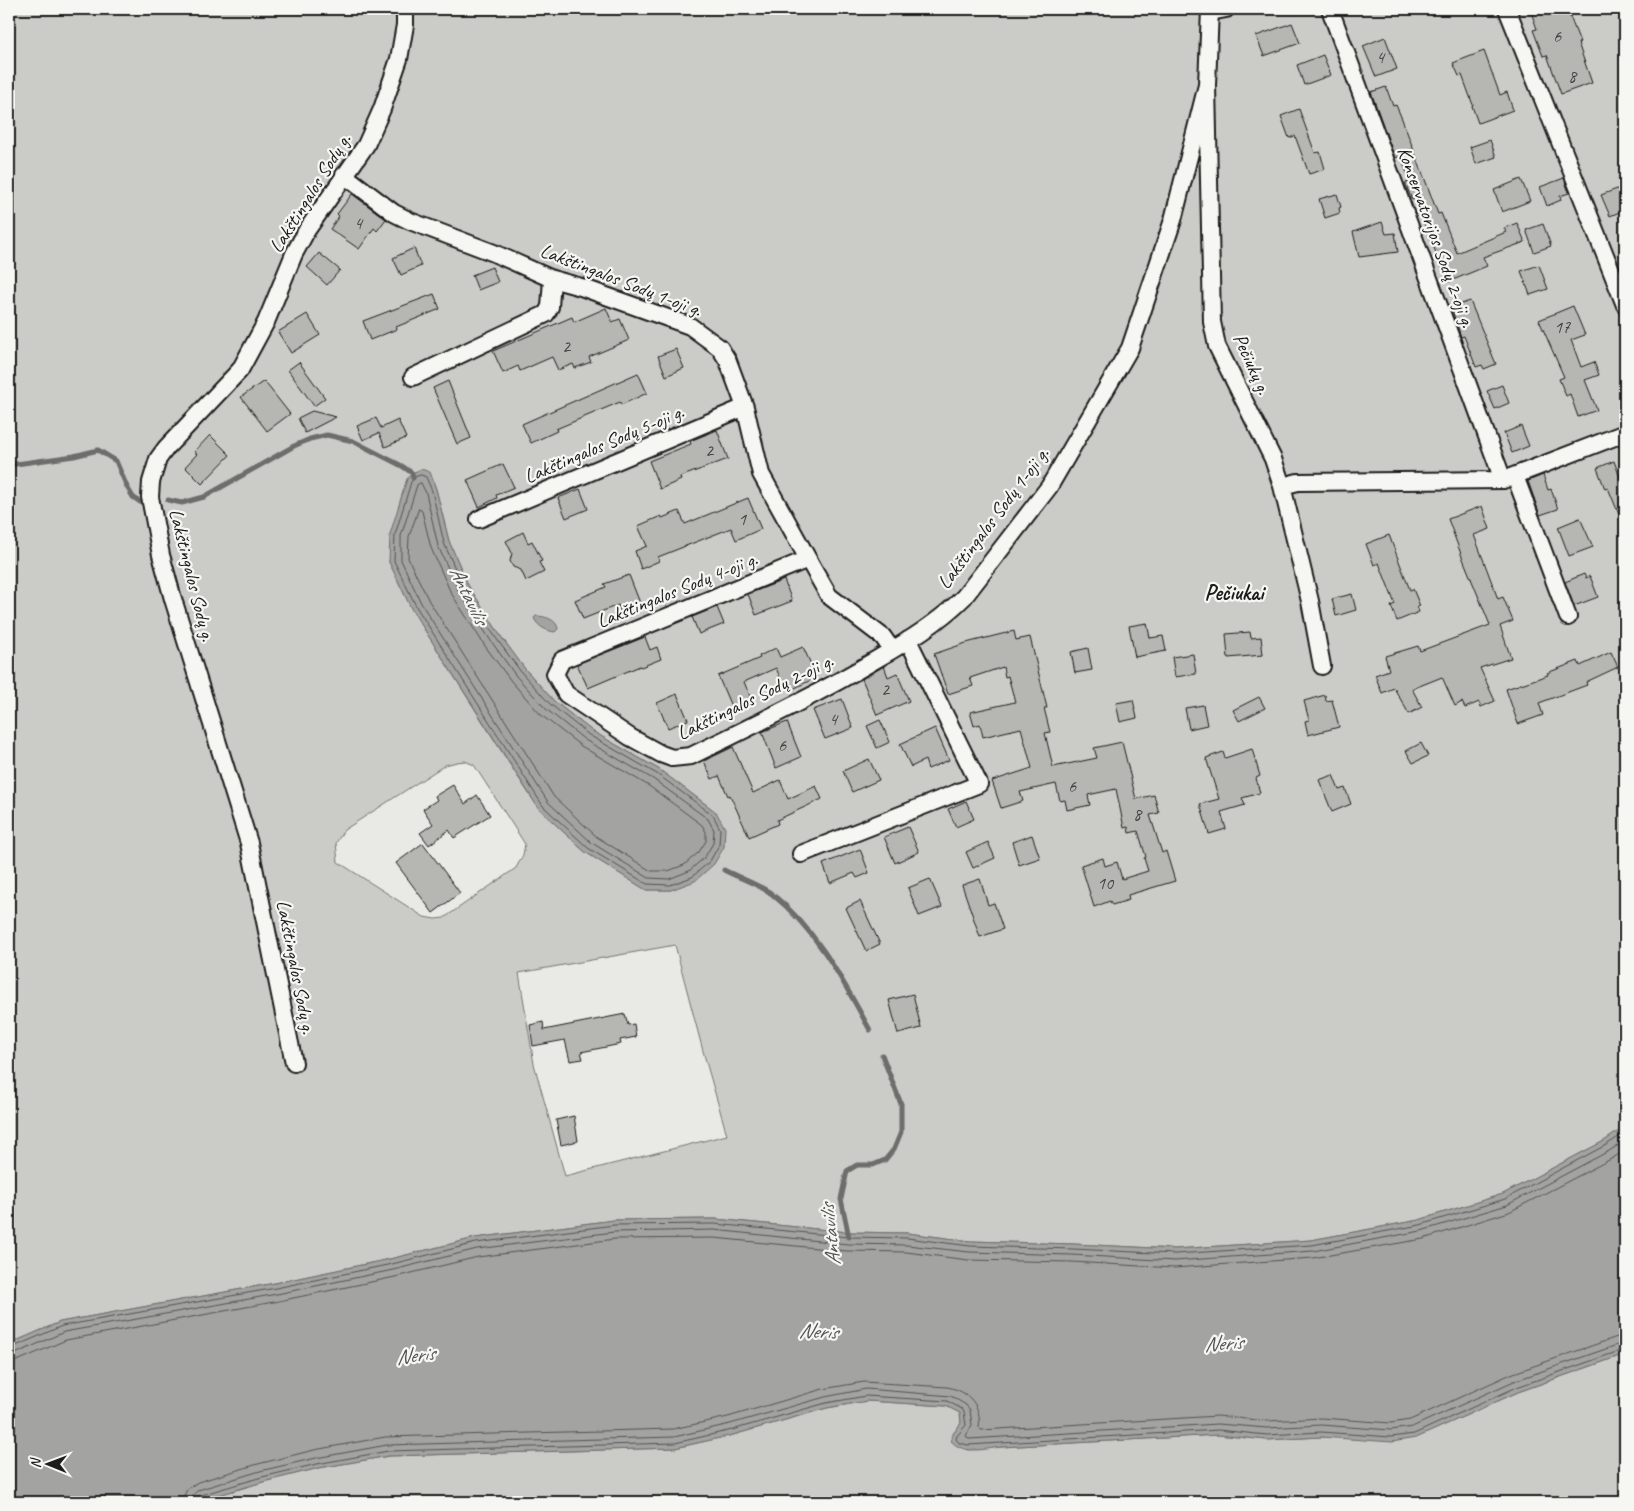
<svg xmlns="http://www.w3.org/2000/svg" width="1634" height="1511" font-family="Caveat,sans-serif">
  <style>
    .green { fill: #cbcbc7; stroke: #747472; fill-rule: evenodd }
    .water { fill: #a3a3a1; stroke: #6d6d6c }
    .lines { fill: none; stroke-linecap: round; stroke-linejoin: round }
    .shore { stroke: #525251; stroke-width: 1 }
    .stream { stroke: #6d6d6c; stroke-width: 5 }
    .building { fill: #b6b6b3; stroke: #1c1c1c }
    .minor-casing { stroke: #1c1c1c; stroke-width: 20 }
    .minor { stroke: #f6f6f2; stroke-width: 16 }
    .labels { text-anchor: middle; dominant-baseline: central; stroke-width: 4.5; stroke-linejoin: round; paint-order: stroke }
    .number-label { font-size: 18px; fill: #424242 }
    .street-label { font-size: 20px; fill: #1c1c1c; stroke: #f6f6f2 }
    .water-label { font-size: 21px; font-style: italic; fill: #525251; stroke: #f6f6f2 }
    .quarter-label { font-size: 22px; font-weight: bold; fill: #1c1c1c; stroke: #f6f6f2 }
  </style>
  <rect width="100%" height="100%" fill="#e9e9e5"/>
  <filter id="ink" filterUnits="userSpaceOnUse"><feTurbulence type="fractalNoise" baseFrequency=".02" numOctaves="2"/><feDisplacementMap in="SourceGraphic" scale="10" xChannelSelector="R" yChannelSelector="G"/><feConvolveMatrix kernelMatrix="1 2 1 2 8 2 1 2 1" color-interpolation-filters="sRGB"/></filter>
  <g filter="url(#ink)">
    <!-- green -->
    <path class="green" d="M9,9H1625V1127L1604,1141L1503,1194L1419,1220L1311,1240L1175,1249L1073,1244L970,1241L907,1233L848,1232L715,1219L614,1220L475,1238L390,1259L275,1283L60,1322L9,1344ZM429,472L436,489L449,541L468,585L500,635L525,669L554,701L592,731L660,770L716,812L671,890H646L585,852L539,809L512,768L412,610L389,562L400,502L407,479ZM465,761L474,765L525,844L523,855L516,868L444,918L435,919L424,917L338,862L336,843L344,830L445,765L457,762ZM675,945L703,1051L727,1135L565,1176L534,1064L519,973Z
      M1625,1354V1502H195L263,1482L319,1468L389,1456L675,1448L733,1435L827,1408L867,1401L946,1406L960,1413L961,1423L953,1434L968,1450L1001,1447L1218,1435L1267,1440L1321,1437L1416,1438L1518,1392Z"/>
    <!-- water -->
    <path class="water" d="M421,469L430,472L436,489L449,541L468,585L500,635L525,669L554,701L592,731L660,770L716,812L725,828L724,847L714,864L695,881L671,890H646L585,852L539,809L412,610L389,562L390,534L407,479L412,473Z
      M536,616C544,616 557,619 558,629L555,632C546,631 537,626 534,618Z
      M1625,1127V1354L1518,1392L1416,1438L1392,1442L1321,1437L1267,1440L1218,1435L1001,1447C984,1449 964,1455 951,1441L953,1434L961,1423L960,1413L946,1406L867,1401L827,1408L733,1435L675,1448L389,1456L319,1468L263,1482L195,1502H9V1344L60,1322L275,1283L390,1259L475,1238L614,1220L715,1219L848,1232L907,1233L970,1241L1073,1244L1175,1249L1311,1240L1419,1220L1503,1194L1604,1141Z"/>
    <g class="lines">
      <!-- shore -->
      <path class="shore" d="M421,475L426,477L432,491L444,543L463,587L496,638L521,672L550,704L589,735L657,774L713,815L720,829L719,845L710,861L692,877L670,885L647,884L588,848L543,806L417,608L394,561L395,535L411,482L415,477Z
        M421,483L426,493L438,546L458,590L491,641L516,676L546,709L585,740L653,779L708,819L714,830L713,843L705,857L689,871L669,879L649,878L592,843L548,802L422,605L401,560V536L417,485Z
        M419,509L422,511L431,548L451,593L485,646L511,681L541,715L581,746L649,786L702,825L706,832V841L699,852L684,865L668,871H651L597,837L554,797L429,601L408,558L409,537Z
        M9,1349L62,1326L276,1288L392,1264L476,1243L614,1225L715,1224L848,1237L907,1238L970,1246L1073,1249L1175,1254L1312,1245L1420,1225L1505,1199L1606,1145L1625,1133
        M9,1355L15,1354L64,1332L277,1294L393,1270L477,1249L614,1232L714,1230L848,1244L907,1245L969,1252L1072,1255L1175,1261L1313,1251L1421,1231L1507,1205L1609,1151L1625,1141
        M9,1362L17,1361L66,1340L279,1301L395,1277L478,1257L615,1239L714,1238L847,1251L906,1252L968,1260L1072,1262L1174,1268L1313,1258L1423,1239L1509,1212L1613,1158L1625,1150
        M184,1502V1496L187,1489L198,1482L258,1464L314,1450L385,1437L673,1429L728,1417L823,1389L864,1382L947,1387C969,1391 982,1406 979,1428L981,1430L1218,1416L1267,1421L1322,1418L1391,1423L1410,1420L1511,1374L1617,1337L1625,1336
        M191,1502L193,1495L198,1490L260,1471L316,1458L387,1445L674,1437L730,1424L825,1397L866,1389L951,1396L966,1405L970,1410L972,1425L966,1436L969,1439L1218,1424L1267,1428L1321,1425L1391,1430L1412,1427L1514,1381L1620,1344L1625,1343
        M197,1502L198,1498L201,1495L262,1477L317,1464L388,1451L675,1443L732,1430L826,1403L866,1396L947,1401L962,1409L964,1412L966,1425L957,1436L956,1439L959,1443L968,1445L1218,1430L1267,1435L1321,1432L1391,1437L1414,1434L1517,1387L1625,1349"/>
      <!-- stream -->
      <path class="stream" d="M9,465L74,456L98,450L116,461L127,487L133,497L140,502
        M168,500L182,503L204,497L294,446L310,439L327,435L353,441L402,466L412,473L413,478
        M724,870C739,878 758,884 772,894C817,930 843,981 870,1030
        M849,1237L841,1199L847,1171L857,1165H873L885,1160L894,1149L901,1132V1104L882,1055"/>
    </g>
    <!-- building -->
    <path class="building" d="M1530,9H1567L1580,42L1578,43L1592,83L1561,94L1547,55L1543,56L1533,30L1537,29Z
      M1292,23L1300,43L1264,56L1256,36Z
      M1385,37L1397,69L1376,77L1363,46Z
      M1484,51L1500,95L1507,92L1513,110L1478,123L1472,106L1473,105L1462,75L1459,76L1453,63Z
      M1323,55L1331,75L1304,85L1297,65Z
      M1386,87L1393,106L1396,105L1402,119L1438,214L1441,213L1457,253L1506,232L1504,228L1517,223L1525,242L1483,257L1487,266L1448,282L1414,199L1412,200L1405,183L1410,182L1401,156L1395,158L1371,92Z
      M1299,109L1315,153L1320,152L1325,169L1309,174L1295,136L1289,138L1281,116Z
      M1490,140L1496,157L1476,164L1470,147Z
      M1564,178L1569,193L1560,196L1561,200L1547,206L1540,187Z
      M1521,179L1530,201L1502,212L1494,190Z
      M1625,186V210L1610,216L1601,195Z
      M352,194L386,219L377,231L374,228L359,249L330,229L339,216L337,214Z
      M1337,194L1341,207L1339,208L1340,213L1325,218L1319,199Z
      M1382,222L1386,234L1395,233L1398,252L1359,257L1353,232Z
      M1543,224L1551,246L1534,252L1526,230Z
      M414,248L421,266L401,275L393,258Z
      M319,253L340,270L327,285L307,267Z
      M1539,265L1548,289L1530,295L1521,271Z
      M492,267L498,282L478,290L472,275Z
      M434,294L440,309L396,327L397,329L370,340L363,321Z
      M1470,301L1496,364L1484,369L1482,365L1476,367L1464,336L1461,337L1453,313V307Z
      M1573,306L1585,335L1571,340L1581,367L1594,362L1599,375L1585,380L1597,410L1578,417L1570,394L1566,396L1559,379L1564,377L1539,320Z
      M606,308L612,322L620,319L629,340L589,357L591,362L575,368L573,364L558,370L552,357L520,371L518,366L503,373L493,351L572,317L574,322Z
      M307,314L320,335L291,353L278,332Z
      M676,349L684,368L666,376L658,356Z
      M299,362L325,398L314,406L288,370Z
      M638,373L647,393L621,405L620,402L556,429L557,431L531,443L522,424Z
      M264,381L290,414L267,431L241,397Z
      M448,381L471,438L457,444L433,388Z
      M1502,385L1509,403L1495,409L1487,391Z
      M312,411L336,417L305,433L298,418Z
      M376,418L381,428L398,420L406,438L385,447L379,433L363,440L357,426Z
      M1521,426L1529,446L1512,453L1504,433Z
      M717,430L728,459L680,477L681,480L660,489L649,461L691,444L690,441Z
      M210,435L230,455L202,484L185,467L197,454L194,452Z
      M1614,461L1625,491V529L1608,488L1605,489L1597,468Z
      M503,464L514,487L496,495L497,498L479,507L467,480Z
      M1543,475L1548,490L1551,489L1558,509L1540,515L1528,481Z
      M580,489L588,509L566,518L558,498Z
      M748,498L761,529L736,540L731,528L658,557L659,561L641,569L635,551L647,546L638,526L661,516L662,518L679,511L685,524Z
      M1482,506L1490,529L1474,535L1498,599L1503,597L1513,621L1500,626L1511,658L1480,668L1495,701L1481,707L1479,702L1465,708L1462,702L1455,706L1442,677L1412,689L1422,707L1409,714L1394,688L1382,693L1375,675L1389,670L1385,656L1418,646L1420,651L1490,625L1461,554L1448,519Z
      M1580,518L1593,547L1569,556L1558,527Z
      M523,532L528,543L532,541L542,561L539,562L544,572L526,581L521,570L513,567L510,561L512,553L506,541Z
      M1389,535L1410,590L1413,589L1420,606L1417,607L1419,612L1397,621L1391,606L1395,604L1379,563L1374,565L1366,544Z
      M1584,574L1586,578L1590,576L1598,597L1574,606L1565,582Z
      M629,575L642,608L622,615L618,605L583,619L575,600L606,587L604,584Z
      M784,580L792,601L756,615L748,594Z
      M1352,594L1356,610L1336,616L1332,599Z
      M717,607L724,624L699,634L692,617Z
      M1147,623L1150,638L1163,636L1166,651L1135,657L1129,626Z
      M1014,631L1016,640L1030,637L1047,708H1044L1050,732L1045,733L1053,767L1097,758L1094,748L1122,742L1136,799L1154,795L1159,813L1150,815L1162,853L1166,851L1175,881L1128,895L1129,900L1112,905L1110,901L1094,907L1081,865L1103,858L1105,866L1117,862L1122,879L1148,871L1144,858L1146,857L1138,831L1129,833L1128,827L1124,828L1116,789L1088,795L1090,805L1067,810L1065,800L1060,801L1056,784L1020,792L1023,801L1001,808L992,781L1032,768L1021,728L983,737L980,724L974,726L970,712L1015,702L1008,676L1005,677L1003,667L970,678L973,686L948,694L934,654L966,643Z
      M1250,632L1251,638L1261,637L1263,655L1228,658L1226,634Z
      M645,637L650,650L657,647L661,659L641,667L640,666L588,688L577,664Z
      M803,647L817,677L793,689L789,679L782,682L776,668L744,682L753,703L733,711L718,676L760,658L759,656L776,648L780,657Z
      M1088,648L1092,670L1075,673L1071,652Z
      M1611,652L1618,667L1586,682L1587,685L1539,703L1543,715L1518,724L1506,689L1548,675L1547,673L1578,661L1580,666Z
      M1193,654L1196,674L1175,677L1172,657Z
      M884,666L888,677L897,673L909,701L877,715L862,679Z
      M677,694L688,720L668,728L657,703Z
      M1325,695L1326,701L1332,700L1339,727L1308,735L1305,721L1309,720L1304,701Z
      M1259,697L1265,708L1239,721L1233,710Z
      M842,699L853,728L825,739L813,710Z
      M1133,700L1137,718L1120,722L1116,703Z
      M1203,705L1207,725L1189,729L1185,708Z
      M880,720L890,742L877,748L867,726Z
      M787,722L801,757L776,768L762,732Z
      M935,728L949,760L928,769L925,760L911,767L900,744Z
      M1421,743L1428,756L1413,763L1406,751Z
      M733,747L753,793L780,780L788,799L816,786L822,799L777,820L778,824L749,837L730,795L728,796L719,776L712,779L704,761Z
      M1252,749L1260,776L1256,778L1260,793L1242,798L1245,805L1221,812L1226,829L1209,834L1200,804L1219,799L1206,758L1223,752L1225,758Z
      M869,759L879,780L852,792L843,771Z
      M1333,775L1339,790L1345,788L1351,804L1332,812L1319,780Z
      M453,785L465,804L477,795L490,815L454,838L449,830L429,845L420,833L433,824L423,809L437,800L435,796Z
      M966,801L974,819L956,827L948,809Z
      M908,827L919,852L895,863L884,837Z
      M1032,835L1040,858L1019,865L1012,842Z
      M988,842L995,858L973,868L966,852Z
      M423,843L460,893L433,913L396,863Z
      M860,849L869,873L857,878L854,873L830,883L823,864Z
      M930,879L942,907L919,916L908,888Z
      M980,879L988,905L994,903L1003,929L980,937L962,885Z
      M860,901L880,944L866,951L846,908Z
      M913,994L921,1028L898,1034L889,1000Z
      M625,1014L628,1025L634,1024L636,1037L620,1040L621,1044L581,1052L583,1059L570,1061L565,1040L533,1046L530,1025L543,1022L544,1030Z
      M574,1116L578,1141L561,1145L556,1120Z"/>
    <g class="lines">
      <!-- minor casing -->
      <g class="minor-casing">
        <path id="minor" d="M1210,9L1207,85L1212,322L1217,346L1273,459L1282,486L1310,601L1322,666
          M1330,9L1503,480
          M1507,9L1625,305
          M1210,12L1226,9
          M344,175L394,213L410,221L494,253L552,279L581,287L690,326L720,348L728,361L745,407L761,474L808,559L829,596L883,637L892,650
          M413,377L546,314L550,307L552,279
          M1515,476L1568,617
          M1282,486L1298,482L1503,480L1625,433
          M479,519L745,407
          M808,559L562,660L555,674L566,694L630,737L661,754L672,758L691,756C754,725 817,695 877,659C908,641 939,622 964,597L1049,487L1130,348L1173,220L1207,85
          M801,854L979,784L908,640
          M294,1063L249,843L173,599L161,555L150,497L151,482L158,459L166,448L240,370L266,322L294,254L307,230L366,145L382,109L399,59L405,25V9"/>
      </g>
      <!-- minor -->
      <use href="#minor" class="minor"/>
    </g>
  </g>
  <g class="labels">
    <!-- number labels -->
    <g class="number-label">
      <text x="1557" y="36">6</text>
      <text x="1380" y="57">4</text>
      <text x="1572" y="76">8</text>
      <text x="358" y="223">4</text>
      <text x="1562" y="327">17</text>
      <text x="566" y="346">2</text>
      <text x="709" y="450">2</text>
      <text x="742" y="519">1</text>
      <text x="885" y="689">2</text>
      <text x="833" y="719">4</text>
      <text x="782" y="745">6</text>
      <text x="1072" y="786">6</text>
      <text x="1137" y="814">8</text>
      <text x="1105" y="883">10</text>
    </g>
    <!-- street labels -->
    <g class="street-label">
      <text transform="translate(310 193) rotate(-58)">Lakštingalos Sodų g.</text>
      <text transform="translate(1436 237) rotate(70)">Konservatorijos Sodų 2-oji g.</text>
      <text transform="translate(621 280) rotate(21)">Lakštingalos Sodų 1-oji g.</text>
      <text transform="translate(1252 364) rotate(66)">Pečiukų g.</text>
      <text transform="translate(604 444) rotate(-23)">Lakštingalos Sodų 5-oji g.</text>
      <text transform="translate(993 518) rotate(-53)">Lakštingalos Sodų 1-oji g.</text>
      <text transform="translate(192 575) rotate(76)">Lakštingalos Sodų g.</text>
      <text transform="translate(677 590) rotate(-22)">Lakštingalos Sodų 4-oji g.</text>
      <text transform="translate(755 697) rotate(-26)">Lakštingalos Sodų 2-oji g.</text>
      <text transform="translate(296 967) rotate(79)">Lakštingalos Sodų g.</text>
    </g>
    <!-- water labels -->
    <g class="water-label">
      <text transform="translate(469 595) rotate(64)">Antavilis</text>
      <text transform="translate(830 1235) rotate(-96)">Antavilis</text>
      <text transform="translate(818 1331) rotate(3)">Neris</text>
      <text transform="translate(1223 1343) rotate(-4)">Neris</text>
      <text transform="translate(415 1355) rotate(-7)">Neris</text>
    </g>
    <!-- quarter labels -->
    <g class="quarter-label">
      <text x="1234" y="593">Pečiukai</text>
    </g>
  </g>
  <!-- margin -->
  <rect width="1634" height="1511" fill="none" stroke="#f6f6f2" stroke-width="30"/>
  <rect x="15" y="15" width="1604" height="1481" fill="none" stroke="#1c1c1c" stroke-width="2" filter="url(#ink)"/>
  <!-- north arrow -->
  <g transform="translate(48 1464) rotate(271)" stroke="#f6f6f2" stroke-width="4" paint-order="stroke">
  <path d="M0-4L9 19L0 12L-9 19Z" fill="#1c1c1c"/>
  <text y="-8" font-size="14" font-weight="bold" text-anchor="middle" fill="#1c1c1c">N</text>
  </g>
</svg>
